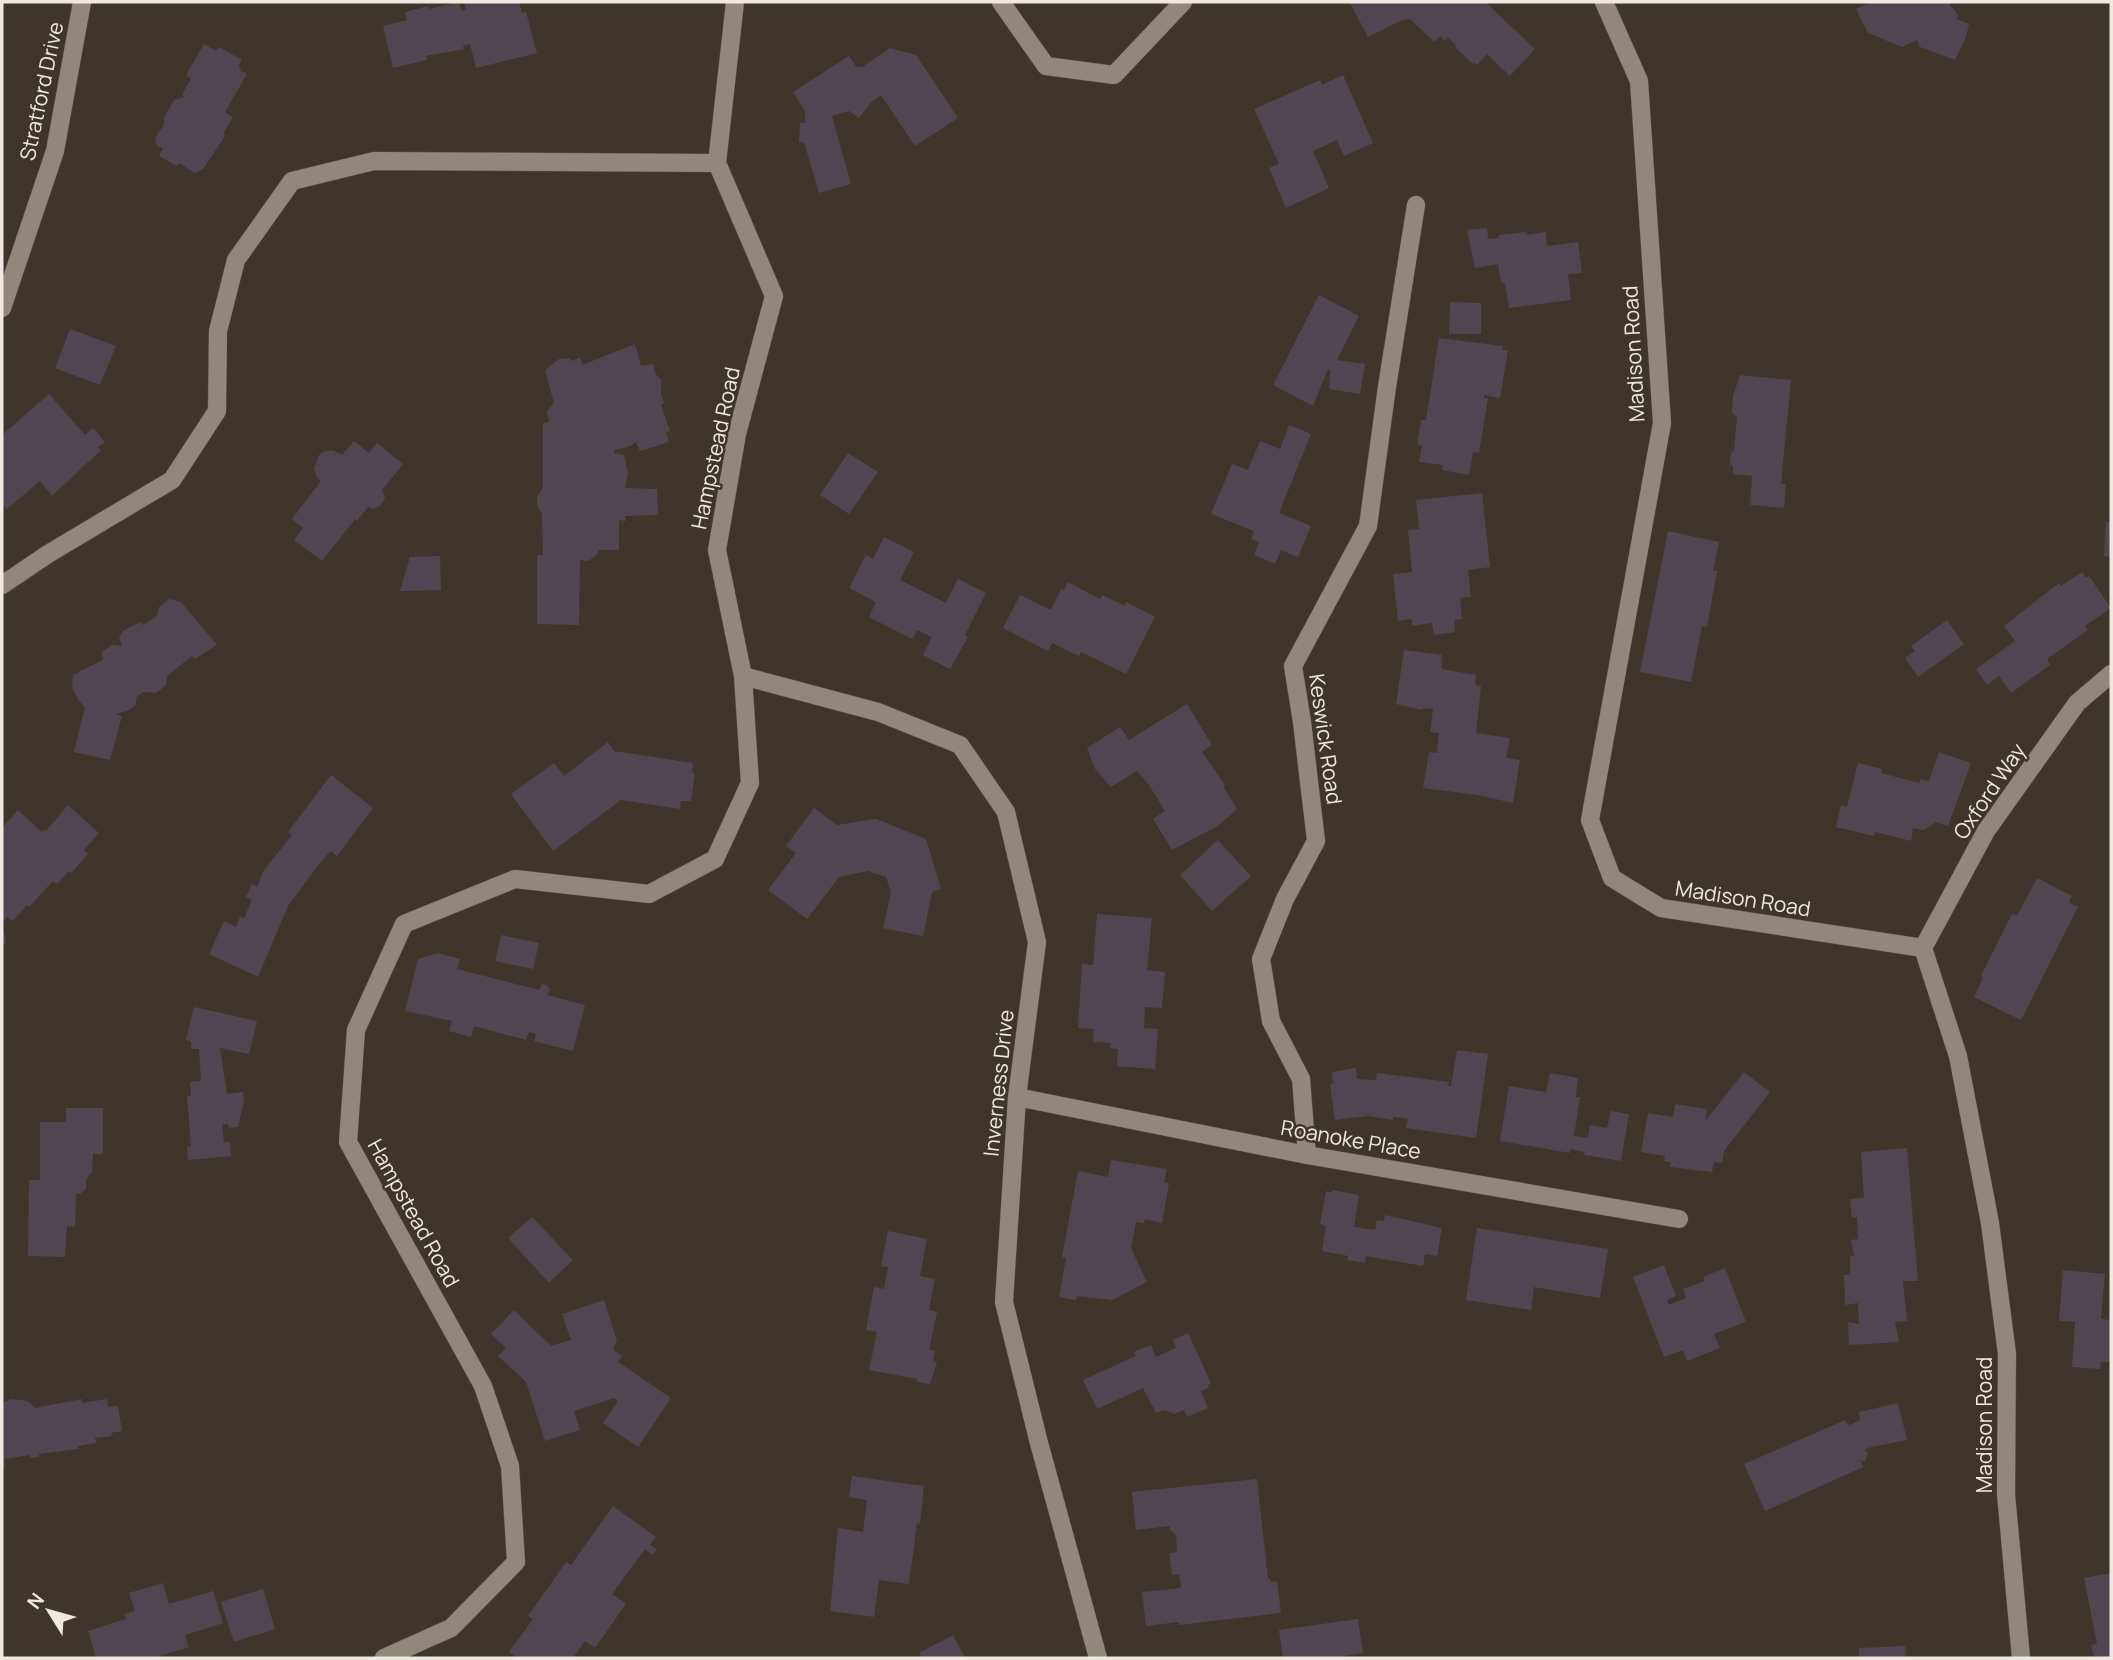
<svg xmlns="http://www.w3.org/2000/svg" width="2113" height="1660" font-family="Manrope,sans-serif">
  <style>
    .building { fill: #504652 }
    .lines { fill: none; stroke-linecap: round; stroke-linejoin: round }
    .street-casing { stroke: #595248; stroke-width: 19 }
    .street { stroke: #91877a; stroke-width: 18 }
    .labels { text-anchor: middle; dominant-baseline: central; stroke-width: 5; stroke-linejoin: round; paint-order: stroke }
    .street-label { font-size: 21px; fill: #eee9e1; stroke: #3e362a }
  </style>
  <rect width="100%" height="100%" fill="#3e362a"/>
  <!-- building -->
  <path class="building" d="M459,2L462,11L466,10L464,2H519L522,13L526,12L537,53L476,68L470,44L463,46L464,49L426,56L427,60L393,68L383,26L407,20L405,12L428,6L429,9Z
    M1353,2H1485L1535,49L1510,76L1487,54L1477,65L1475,63L1473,64L1455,47L1456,45L1448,37L1445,41L1440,36L1434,42L1410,19L1402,20L1368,37L1350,3Z
    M1871,2H1951L1950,6L1953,8L1958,16L1956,19L1969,24L1966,37L1955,60L1920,47L1917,40L1902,47L1868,33L1856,9Z
    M204,44L216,51L219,47L242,60L238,66L241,68L240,70L247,74L225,112L233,117L223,134L225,136L203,169L195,173L179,163L177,166L159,156L163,148L157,146L155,138L164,125V118L174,100L184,97L182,95L191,79L186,75Z
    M890,48L916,55L958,118L915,146L881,95L871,102L859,118L849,111L832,116L851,184L819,193L804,142H799L800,123H805V111L793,92L849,56L856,67H862Z
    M1343,75L1373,143L1344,156L1337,140L1313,151L1329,188L1286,208L1269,168L1279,164L1254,109L1320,80L1322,85Z
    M1487,228L1488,239L1499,238V235L1526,232V235L1546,232L1547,246L1578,242L1582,273L1568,274L1571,300L1509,308L1505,283H1501L1498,264L1475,268L1467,230Z
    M1319,295L1359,316L1337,360L1365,364L1360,394L1329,389L1330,370L1328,369L1313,406L1273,385Z
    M1450,302L1481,303V334H1449Z
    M70,329L116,346L100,385L55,368Z
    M1439,338L1503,346L1502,350H1508L1500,398L1484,395V398H1488L1479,453L1473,452L1469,475L1442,470L1443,465L1419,462L1422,446L1417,445L1421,420H1426Z
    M635,344L641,366L653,364L655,373L661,380V394L664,403L661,405L670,431L666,432L669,442L640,451L636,442L628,447L614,450V453L624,455L628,473L625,488L657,489L658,515L625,516L626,521L619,520V550H599L596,556L588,561L580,560L579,625L537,624V555H543L542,513L537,506V498L543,487V423L549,422L547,411L554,403L545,370L559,359L569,358L573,361L580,357L582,365Z
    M1740,375L1791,380L1781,484H1786L1784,508L1750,505L1752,476L1733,474V467L1730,463L1731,453L1734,450L1737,417L1732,413L1733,396Z
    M49,394L85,435L93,428L105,442L98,447L101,450L52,496L40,481L7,509L2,503V435Z
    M1289,425L1311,434L1279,513L1311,526L1298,557L1281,550L1275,564L1254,555L1259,542L1251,539L1254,531L1211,514L1232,464L1248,470L1260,441L1280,449Z
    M354,441L369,453L377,443L403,464L382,490L385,498L380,506L373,509L368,507L357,521L355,519L322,561L294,540L303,528L292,519L321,481L317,478L314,469L319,455L323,452L332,450L342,455Z
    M848,453L878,472L849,514L820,495Z
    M1482,493L1490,567L1468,570L1471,597L1460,598L1462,619L1454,620L1455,632L1434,635L1432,623L1412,626V619L1398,621L1393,574L1412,572L1408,530L1419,529L1416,500Z
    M2106,522H2111V557L2104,556Z
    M1668,531L1719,542L1713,571H1717L1707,627L1702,626L1691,682L1640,672Z
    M884,537L914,552L900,580L946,603L958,579L986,593L965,635L968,637L950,669L923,655L932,637L917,630L912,639L869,617L876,602L849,588L866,555L873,559Z
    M440,556L441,590L400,591L410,557Z
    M2082,572L2086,578L2089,576L2111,608L2085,626L2088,630L2047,659L2050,665L2011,693L1999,676L1987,685L1976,669L2015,641L2004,626L2059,583L2061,586Z
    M1068,582L1100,599L1102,595L1125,606L1126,602L1155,617L1126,674L1081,652L1079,656L1052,643L1048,651L1003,628L1020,595L1051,610L1061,589L1064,590Z
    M169,599L181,602L217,645L195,659L192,656L167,676L166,685L156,693L144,692L137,696L135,706L127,711L115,714L122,716L110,760L74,752L85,707L79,701L72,688L73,675L103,660L102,652L112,645L121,646L122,644L119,638L123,631L140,622L143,625L157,616L159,607Z
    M1947,620L1964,644L1918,677L1905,658L1915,651L1911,646Z
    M1404,650L1442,655L1441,669L1476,675L1475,685L1481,686L1476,733L1510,738L1506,758L1520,760L1513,803L1478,795L1423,788L1429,752L1437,753L1439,733L1430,732L1433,709L1423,708V710L1396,704Z
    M1187,704L1212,745L1202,752L1225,785L1223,786L1237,809L1218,826L1172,850L1153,819L1165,811L1149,785L1137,771L1111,787L1095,769L1087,748L1120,727L1129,740Z
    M608,742L614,751L693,763L692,773H695L691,801H681L680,809L621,800L553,851L511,794L554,763L564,776Z
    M1939,752L1971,763L1948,826L1936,822L1924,830L1913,828L1911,841L1875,832L1874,836L1836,827L1841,805L1847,807L1858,763L1882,769L1881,773L1919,783L1921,779L1929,781Z
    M331,775L373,808L337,856L331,851L323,859L288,906L258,977L209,954L224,921L236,927L240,916L244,918L252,900L246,897L252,884L257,887L264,870L292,835L288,832Z
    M68,805L99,833L84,850L88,854L71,873L69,871L57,884L53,881L29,907L27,905L13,921L7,917L2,922L6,943L2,944V828L18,810L42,832L45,829L46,831Z
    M814,808L837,825L876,819L926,839L941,889L932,892L923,936L883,928L891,892L886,877L868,871L839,877L807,919L768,890L796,853L786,846Z
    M1218,840L1251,876L1212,911L1180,875Z
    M2037,878L2072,896L2069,902L2078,907L2021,1020L1974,997L1983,978L1981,976L2012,914L2017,916Z
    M1097,914L1152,918L1147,970L1165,972L1162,1008L1145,1007L1144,1028L1158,1029L1155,1069L1117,1066L1118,1049L1110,1048L1111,1043L1093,1042L1094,1029L1078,1028L1082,964L1093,965Z
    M501,935L539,943L533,969L495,961Z
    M438,953L460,959L457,969L539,990L542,984L547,985L550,990L547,995L585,1005L573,1051L534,1041L536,1034L529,1032L526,1040L474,1026L471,1037L449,1031L452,1021L405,1011L418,959Z
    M194,1007L257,1021L249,1054L220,1048L227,1094L243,1092L244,1101L238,1127L229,1128L228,1124L222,1125L224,1143L230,1142L231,1156L188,1160L187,1147L191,1146L187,1096H191L190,1082L201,1081L199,1049H191V1042L186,1040Z
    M1457,1050L1488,1054L1476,1138L1406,1128L1408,1119L1393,1117V1120L1368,1116L1335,1120L1330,1084L1333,1083L1332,1072L1356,1068L1357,1079L1376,1080L1377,1073L1449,1082L1448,1086H1451Z
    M1744,1072L1770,1092L1724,1151L1722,1163L1714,1162L1712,1172L1670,1167L1671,1162L1664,1161L1665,1156L1641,1152L1648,1113L1673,1117L1675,1104L1707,1109L1705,1121Z
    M1550,1073L1578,1078L1576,1097H1580L1574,1136L1588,1138L1590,1125L1607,1128L1611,1111L1629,1114L1621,1161L1584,1155L1585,1152L1570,1149V1153L1500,1141L1509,1086L1546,1092Z
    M66,1108H103V1154H93L92,1172L86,1180V1189L80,1194H76L75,1227L67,1226L65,1257L28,1256L29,1180H40V1122H66Z
    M1907,1148L1918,1281H1903L1907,1321L1895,1322L1899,1342L1849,1345L1848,1322L1859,1324L1858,1303L1845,1305L1844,1275H1850V1256H1854L1851,1240L1858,1239L1857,1217L1852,1218L1850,1199L1864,1198L1861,1152Z
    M1111,1160L1167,1169L1164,1182L1169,1183L1162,1223L1145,1219L1144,1223L1136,1222L1131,1248L1147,1282L1112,1300L1077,1296L1076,1300L1059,1297L1066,1258L1062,1257L1078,1171L1108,1177Z
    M1332,1190L1359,1195L1354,1227L1375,1230L1377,1220L1384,1221L1385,1215L1442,1228L1437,1256L1425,1254L1423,1266L1366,1256L1365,1263L1347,1260L1348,1256L1322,1251L1326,1226L1320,1224L1326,1191L1332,1193Z
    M532,1217L573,1260L549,1283L508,1238Z
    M1477,1228L1608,1249L1600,1298L1534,1287L1531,1310L1466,1300Z
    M888,1231L927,1239L920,1276L935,1279L929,1310L937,1312L929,1350L935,1351L933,1361L937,1362L930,1384L917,1382V1379L869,1370L877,1332L866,1330L874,1287L884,1289L888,1267L881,1266Z
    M1664,1265L1676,1296L1667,1300L1669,1305L1686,1298L1683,1289L1705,1281L1703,1277L1725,1268L1746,1322L1714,1334L1720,1348L1687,1361L1683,1350L1664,1357L1633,1277Z
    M2063,1270L2105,1274L2101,1319L2111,1320V1362H2101L2100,1369L2072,1367L2075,1322L2059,1321Z
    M604,1300L617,1341L613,1349L622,1356L618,1362L671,1398L638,1447L603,1423L618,1401L614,1398L574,1411L580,1430L545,1441L526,1382L498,1356L506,1348L491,1334L514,1310L551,1346L571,1340L562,1314Z
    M1188,1333L1211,1383L1208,1385L1209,1388L1201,1391L1208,1408L1187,1417L1184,1410L1174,1414L1165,1410L1156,1413L1143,1388L1097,1409L1083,1380L1136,1356L1134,1352L1151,1345L1156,1357L1176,1348L1173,1340Z
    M11,1399L28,1401L35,1408L82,1399V1403L107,1399L108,1407L118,1406L122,1431L111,1433L112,1436L95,1438L96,1443L78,1446V1449L39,1454V1457L30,1458V1455L4,1459L5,1468H2V1403Z
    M1898,1403L1907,1440L1871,1447L1864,1450L1868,1453L1865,1462L1860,1460L1863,1467L1765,1511L1744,1464L1845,1420L1848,1425L1852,1424L1860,1420L1859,1412Z
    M852,1476L924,1486L920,1524L917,1523L909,1584L879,1580L874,1617L830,1611L838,1528L863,1532L867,1500L849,1497Z
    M1257,1479L1268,1579H1271V1582L1277,1581L1281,1613L1179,1625V1622L1146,1626L1142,1592L1181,1588L1179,1574L1172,1575L1169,1553L1177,1552L1176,1535L1170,1530V1526L1136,1530L1132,1492Z
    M613,1506L656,1537L650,1545L657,1549L653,1555L645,1549L612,1594L626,1604L595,1648L585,1641L573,1658H518L509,1652L533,1619L528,1616L566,1562L571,1565Z
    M2111,1573V1658H2094L2091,1645L2097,1644L2084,1578Z
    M163,1583L169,1604L213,1591L223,1623L185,1635L189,1647L153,1658H96L88,1631L126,1619L124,1614L135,1611L129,1593Z
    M263,1589L275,1629L234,1642L221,1602Z
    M1358,1619L1363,1653L1344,1656V1658H1283L1279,1630Z
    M953,1635L965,1658H922L919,1653Z
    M1905,1646L1906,1658H1859V1648Z"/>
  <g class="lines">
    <!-- street casing -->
    <g class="street-casing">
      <path id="street" d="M1001,2L1046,66L1114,75L1183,2
        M1604,2L1639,81L1662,423L1590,820L1612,878L1661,908L1923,948L1958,1056L1990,1223L2007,1354L2006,1494L2021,1658
        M2,308L55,151L82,2
        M2,585L48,554L172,480L217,411L218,331L236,260L292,181L374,161L717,163
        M743,676L878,712L960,745L1006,812L1037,942L1017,1097L1004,1302L1039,1443L1098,1658
        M1923,948L1986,831L2077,703L2111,674
        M1017,1097L1307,1155L1679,1219
        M1307,1155L1301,1079L1271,1021L1261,959L1285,899L1316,841L1302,722L1293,666L1368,526L1387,387L1416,205
        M384,1658L451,1628L516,1562L510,1466L483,1386L348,1142L356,1030L404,924L515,879L649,894L715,859L750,783L743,676L717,550L737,434L774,296L717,163L735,2"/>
    </g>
    <!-- street -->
    <use href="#street" class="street"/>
  </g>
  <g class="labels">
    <!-- street labels -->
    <g class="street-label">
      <text transform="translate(41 91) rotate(-78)">Stratford Drive</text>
      <text transform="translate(1633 354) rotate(-93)">Madison Road</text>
      <text transform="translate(715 448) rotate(-78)">Hampstead Road</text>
      <text transform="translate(1326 739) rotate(82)">Keswick Road</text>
      <text transform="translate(1989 791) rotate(-56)">Oxford Way</text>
      <text transform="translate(1743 898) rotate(9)">Madison Road</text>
      <text transform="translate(998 1083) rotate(-84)">Inverness Drive</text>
      <text transform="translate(1351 1139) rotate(10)">Roanoke Place</text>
      <text transform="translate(414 1213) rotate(61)">Hampstead Road</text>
      <text transform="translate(1984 1425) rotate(-90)">Madison Road</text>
    </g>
  </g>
  <!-- border -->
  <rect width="2113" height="1660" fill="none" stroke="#eee9e1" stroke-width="7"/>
  <!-- north arrow -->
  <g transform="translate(49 1611) rotate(307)" stroke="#3e362a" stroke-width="5" paint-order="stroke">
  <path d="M0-5L12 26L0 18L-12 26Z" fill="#eee9e1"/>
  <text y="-10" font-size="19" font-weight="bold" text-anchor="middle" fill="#eee9e1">N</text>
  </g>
</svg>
